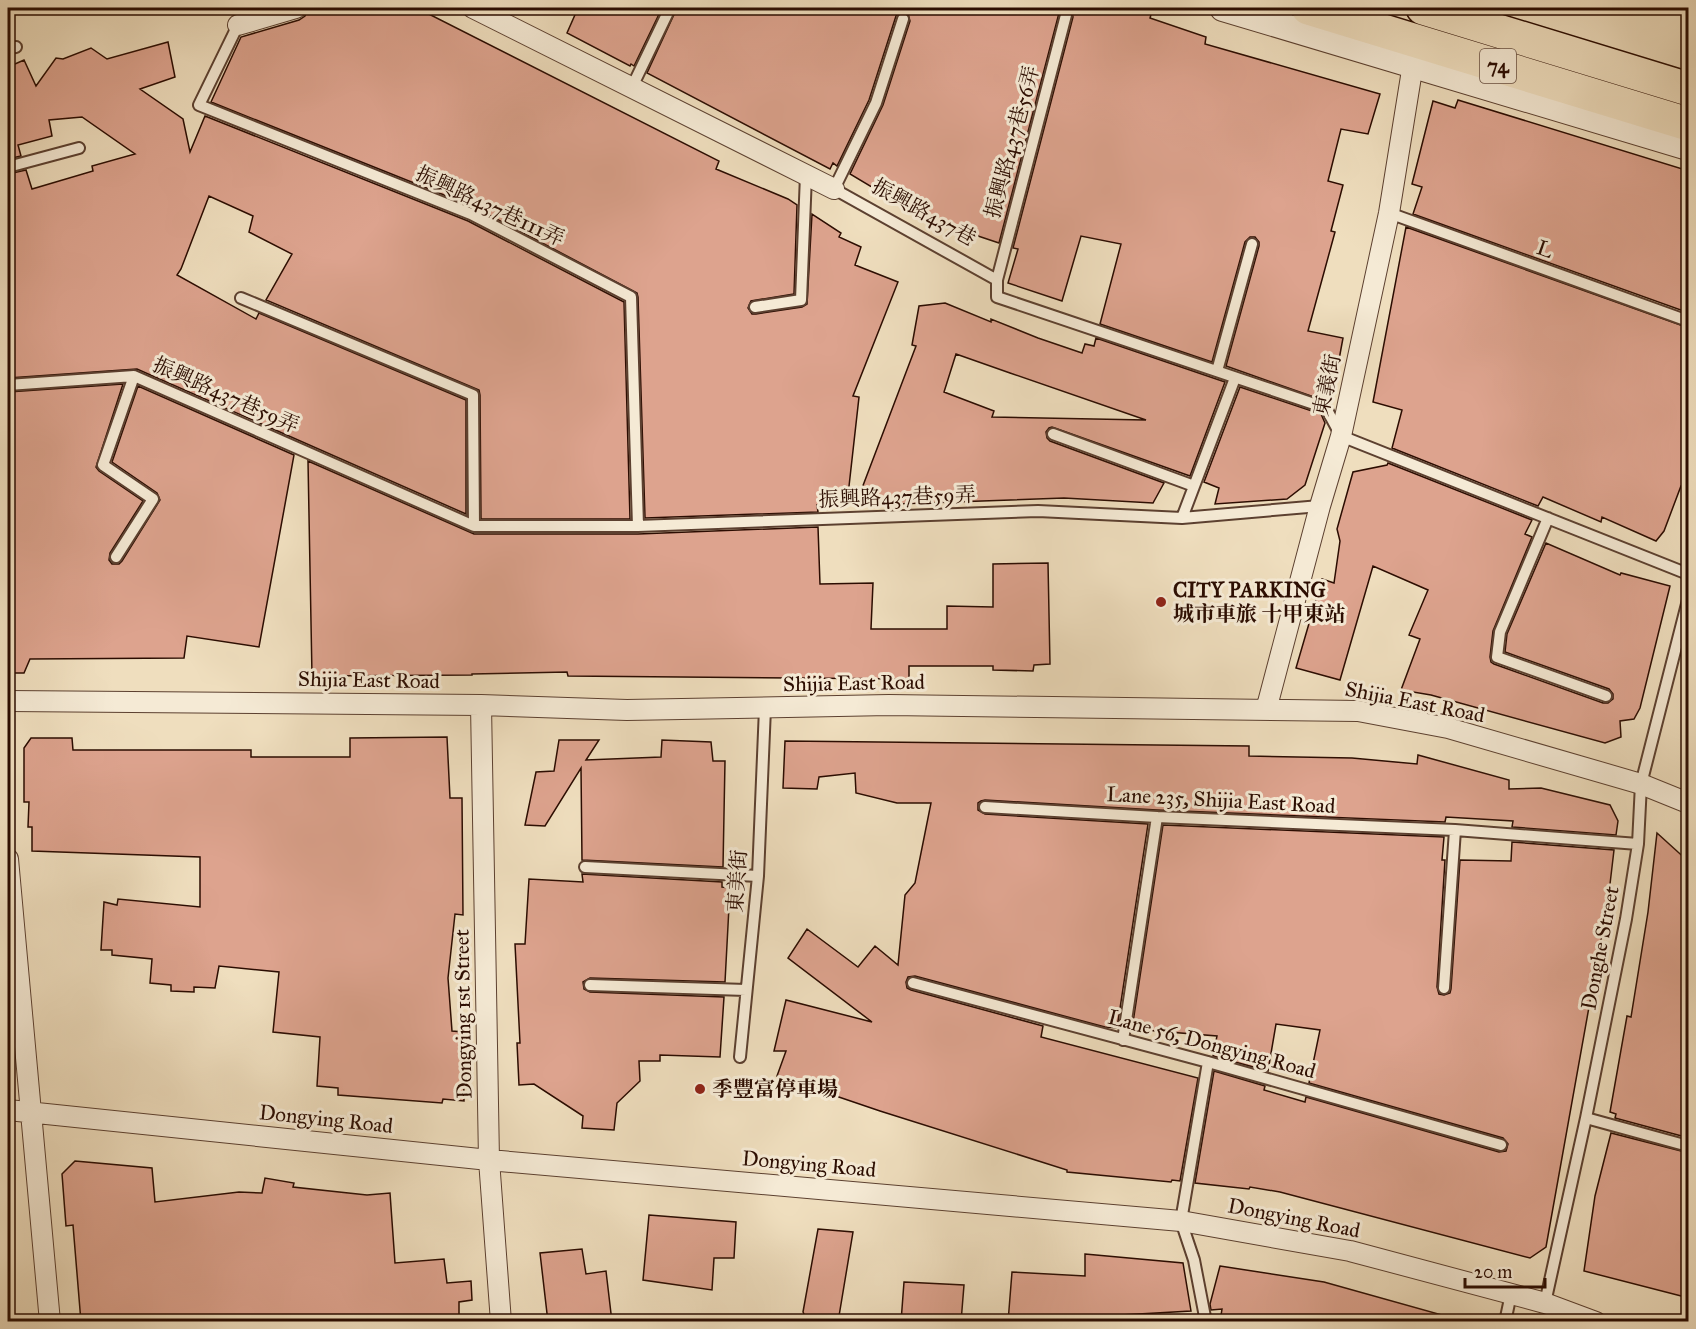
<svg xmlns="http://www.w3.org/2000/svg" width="1696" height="1329" font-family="'IM FELL Great Primer','Noto Serif TC',serif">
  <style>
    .building { fill: #dda38e; stroke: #2b0c01; stroke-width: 1.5; fill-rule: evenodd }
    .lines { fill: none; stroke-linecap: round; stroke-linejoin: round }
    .service-casing { stroke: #5c4030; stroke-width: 14 }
    .minor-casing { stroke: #5c4030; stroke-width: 22 }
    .tertiary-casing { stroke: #5c4030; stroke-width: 28 }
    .trunk-casing { stroke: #2b0c01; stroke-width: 36 }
    .service { stroke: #f5ead5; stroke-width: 10 }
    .minor { stroke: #f5ead5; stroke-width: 20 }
    .tertiary { stroke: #f5ead5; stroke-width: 26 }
    .trunk { stroke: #efdebe; stroke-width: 33 }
    .poi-dot { fill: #8f2418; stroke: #f5ead5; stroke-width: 2 }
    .labels { text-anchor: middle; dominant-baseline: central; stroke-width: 6; stroke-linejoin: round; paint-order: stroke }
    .shield { fill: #f5ead5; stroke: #684f41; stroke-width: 1.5 }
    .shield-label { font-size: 20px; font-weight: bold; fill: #2b0c01 }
    .street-label { font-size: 21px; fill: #2b0c01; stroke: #f5ead5 }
    .poi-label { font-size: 21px; font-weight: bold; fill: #2b0c01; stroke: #f5ead5; text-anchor: start }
  </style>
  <rect width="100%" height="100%" fill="#efdebe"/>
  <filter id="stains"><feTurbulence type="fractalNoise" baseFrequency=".00333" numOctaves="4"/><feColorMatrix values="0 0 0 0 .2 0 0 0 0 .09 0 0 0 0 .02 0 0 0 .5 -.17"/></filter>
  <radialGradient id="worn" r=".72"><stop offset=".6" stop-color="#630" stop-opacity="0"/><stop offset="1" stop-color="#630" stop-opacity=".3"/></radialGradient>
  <!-- building -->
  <path class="building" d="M308,8H417L719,161L716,169L788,199L797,205L794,294L751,301L748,308L752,314H756L802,307L807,304L812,214L841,233L839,237L861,247L855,265L898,282L853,396L859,397L847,504L817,505L818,512L645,518L638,297L637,293L474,207L211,102L241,37L299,20L305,16Z
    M578,8H662L634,66L631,64L630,66L567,33Z
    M677,8H1153L1150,18L1206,37L1205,44L1380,94L1368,134L1341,129L1328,181L1343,185L1331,231L1335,232L1308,331L1343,338L1331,403L1226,366L1259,246V242L1255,237H1250L1245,242L1212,362L1100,324L1121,244L1081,236L1062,301L1008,283L1018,249L1013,248L1073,17L1071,9L1063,8L1059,13L999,243L936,222L935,225L850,174L883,105L910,21L908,14L901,12L896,16L869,100L837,166L833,163L830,169L647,73Z
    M168,42L175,77L140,89L183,119L190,152L205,116L468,221L624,302L630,519H481L480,395L479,390L266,300L292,254L249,232L253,216L209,196L181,269L177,275L256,319L259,313L466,400V514L137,369L8,378V174L26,170L32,189L93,171L92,166L135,154L82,117L49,120L52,136L18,145L21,156L8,159V67L24,60L36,86L56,58L63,59L91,48L107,59Z
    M1458,100L1689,171V313L1413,214L1422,187L1412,184L1433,101L1455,108Z
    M1406,227L1689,328V488L1681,486L1664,531L1656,541L1602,517L1601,522L1543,497L1538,506L1392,448L1402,410L1373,402Z
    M945,303L991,322V319L1038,338L1082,353L1085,344L1094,346L1096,338L1225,382L1190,476L1052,427L1049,428L1046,432L1047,438L1050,441L1164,483L1153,503L1064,498L896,504L881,505V503L856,504L916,346L912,345L919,306ZM956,354L1010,373L1146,420L992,417L994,411L944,392Z
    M123,384L96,467L99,471L143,501L110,553L109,560L112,564H119L122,561L160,500L157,493L112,462L138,386L294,455L259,647L187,636L184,658L30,659L24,673H8V392Z
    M1240,387L1321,414L1325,423L1305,485L1287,499L1215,504L1219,488L1204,482Z
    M308,461L474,534H638L818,527L820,584L873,583L871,629H947V606L993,607V564L1048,563L1050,664L1034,665L1033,671L993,670V666H909V679L568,676L567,672L472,674V675L312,676Z
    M1388,463L1532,520L1525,534L1532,537L1493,631L1490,657L1491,662L1494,664L1603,703H1608L1613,699V694L1609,689L1505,652L1507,634L1546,543L1620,575L1621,573L1670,586L1640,708L1634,719L1620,721L1621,737L1605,743L1431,695L1401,690L1420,639L1409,635L1428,590L1373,566L1340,680L1296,668L1322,579L1334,583L1340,541L1337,529L1353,472L1387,465Z
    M447,737L450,798H462L463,915L455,914L448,978L452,1031L463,1032L464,1101L443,1099L442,1103L338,1095V1088L317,1086L320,1037L273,1032L279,972L219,966L215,988L194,987V992L171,991V985L150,983L152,959L112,955V950H101L104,902L117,905L118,899L200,907V857L32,851V827H28L29,802H24V748L31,738H72L73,750H251V757H350V738Z
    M559,740H599L586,760L661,757L662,740L711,742L713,761H725L723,867L582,860L581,768L545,826L525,825L536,772L554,771Z
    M785,741L1249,746V756L1352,758L1417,764L1418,755L1509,780V789L1541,788L1610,805L1618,821L1616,835L1512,827L1513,821L1446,817L1445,822L1157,810L985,800L981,801L978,803V810L985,814L1148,824L1117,1028L1105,1027L915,976L908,977L906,982L907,988L911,990L1043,1026L1041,1037L1198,1078L1180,1181L1172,1180L1171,1182L1067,1172V1170L880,1111L777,1076L786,1051H774L786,1000L872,1022L788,958L807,929L858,967L875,946L898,965L905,895L915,883L931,803H897L856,793L855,773L819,777L817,789L783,788Z
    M1163,825L1444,837L1442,860H1445L1437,987L1439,994L1444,995L1450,993L1451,989L1460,860L1511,861L1512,842L1614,850L1608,901L1546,1247L1530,1258L1280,1192L1250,1187L1249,1189L1195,1183L1214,1071L1265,1086L1264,1090L1305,1102L1306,1097L1499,1152L1506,1151L1508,1144L1503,1138L1309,1083L1320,1030L1276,1024L1268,1071L1213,1056L1217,1036L1132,1029Z
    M1657,833L1689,862V1138L1615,1118L1616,1114L1610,1112L1627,1016L1631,1017L1648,912Z
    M582,874L722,882V887L730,888L725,982L590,978L583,982L584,989L590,992L724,997L720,1057L660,1055V1061H639L640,1081L617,1103L614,1130L582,1128L583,1116L534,1084L519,1085L517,1043H520L515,944H525L529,879L583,882Z
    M1611,1133L1689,1153V1298L1584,1271L1595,1196Z
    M75,1161L152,1168L155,1202L239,1192L262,1193L265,1178L294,1183L293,1187L367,1195L390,1193L395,1263L444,1259L447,1283L471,1281L472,1300L459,1302V1319L435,1322H81L73,1225L66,1226L62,1174Z
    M649,1215L736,1222L734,1258H714L712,1290L643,1280Z
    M818,1229L853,1232L838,1322H808L803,1312Z
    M582,1249L586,1274L606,1271L612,1322H548L540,1253Z
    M1085,1254L1183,1263L1191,1311L1051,1319V1322H1008L1012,1272L1085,1276Z
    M1220,1266L1324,1282L1442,1315V1322H1220L1222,1309L1211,1310L1210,1304Z
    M904,1282L964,1285L961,1322H901Z"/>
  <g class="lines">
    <!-- service casing -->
    <g class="service-casing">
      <path id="service" d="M903,19L876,103L834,189L997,280V297L1326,408L1341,436L1688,574
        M238,25L199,105L471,214L631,297L638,526
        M8,48L16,47
        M632,87L670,8
        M8,167L79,148
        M1389,213L1688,321
        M997,280L1066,15
        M241,298L473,395L474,526
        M755,307L801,300L806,175
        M1217,371L1252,244
        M8,385L134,376L474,526H638L1038,511L1182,518L1320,506
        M1053,434L1194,486
        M1182,518L1235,378
        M1548,518L1500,632L1497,657L1606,696
        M116,557L153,499L103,465L134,376
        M985,807L1157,817L1455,830L1638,844
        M585,867L758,876
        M913,983L1208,1062L1501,1145
        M590,985L746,990
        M1444,988L1455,830
        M1123,1040L1157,817
        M740,1057L758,876L765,708
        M1586,1118L1688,1146
        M1545,1303L1586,1118L1626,919L1638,844L1641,784L1688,600
        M1206,1322L1194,1260L1181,1221L1208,1062
        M1505,1322L1511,1294"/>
    </g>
    <!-- minor casing -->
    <g class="minor-casing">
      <path id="minor" d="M473,8L834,189
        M238,25L296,8
        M8,701L481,705L627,710L889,705L1358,711L1448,728L1641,784L1688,803
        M481,705L489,1160L501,1322
        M1266,710L1320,506L1341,436L1389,213L1413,64
        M8,859L50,1322
        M8,1110L489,1160L1181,1221L1350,1251L1545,1303L1596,1322"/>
    </g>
    <!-- tertiary casing -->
    <g class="tertiary-casing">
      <path id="tertiary" d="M1223,8L1688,147"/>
    </g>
    <!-- trunk casing -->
    <g class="trunk-casing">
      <path id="trunk" d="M1308,8L1688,124
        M1423,8L1688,89"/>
    </g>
    <!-- service -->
    <use href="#service" class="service"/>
    <!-- minor -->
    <use href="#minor" class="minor"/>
    <!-- tertiary -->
    <use href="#tertiary" class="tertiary"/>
    <!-- trunk -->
    <use href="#trunk" class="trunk"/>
  </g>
  <!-- markers -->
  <g class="poi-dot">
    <circle cx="1161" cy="602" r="6"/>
    <circle cx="700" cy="1089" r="6"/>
  </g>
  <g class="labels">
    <!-- shield labels -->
    <rect class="shield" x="1480" y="49" width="36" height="34" rx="4.5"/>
    <g class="shield-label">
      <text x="1498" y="66">74</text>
    </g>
    <!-- street labels -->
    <g class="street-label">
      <text transform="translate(1012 142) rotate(-75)">振興路437巷56弄</text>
      <text transform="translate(490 206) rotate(25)">振興路437巷111弄</text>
      <text transform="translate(924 212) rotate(29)">振興路437巷</text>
      <text transform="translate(1545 249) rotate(20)">L</text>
      <text transform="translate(1327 385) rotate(-78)">東義街</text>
      <text transform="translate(226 395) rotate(24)">振興路437巷59弄</text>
      <text transform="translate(897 497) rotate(-2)">振興路437巷59弄</text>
      <text transform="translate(369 680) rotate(1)">Shijia East Road</text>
      <text transform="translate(854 683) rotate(-1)">Shijia East Road</text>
      <text transform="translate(1415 702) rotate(11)">Shijia East Road</text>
      <text transform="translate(1221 800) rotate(3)">Lane 235, Shijia East Road</text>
      <text transform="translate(737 881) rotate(-86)">東美街</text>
      <text transform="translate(1600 948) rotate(-79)">Donghe Street</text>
      <text transform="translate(463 1014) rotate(-91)">Dongying 1st Street</text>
      <text transform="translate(1212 1044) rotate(15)">Lane 56, Dongying Road</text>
      <text transform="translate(326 1119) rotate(6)">Dongying Road</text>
      <text transform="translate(809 1164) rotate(5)">Dongying Road</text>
      <text transform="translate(1294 1218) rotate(11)">Dongying Road</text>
    </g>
    <!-- poi labels -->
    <g class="poi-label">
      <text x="1173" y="590">CITY PARKING<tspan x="1173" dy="24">城市車旅 十甲東站</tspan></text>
      <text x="712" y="1089">季豐富停車場</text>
    </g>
  </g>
  <!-- margin -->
  <rect width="1696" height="1329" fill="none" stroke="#efdebe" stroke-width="30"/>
  <rect x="9" y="9" width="1678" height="1311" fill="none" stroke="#2b0c01" stroke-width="3"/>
  <rect x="15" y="15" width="1666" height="1299" fill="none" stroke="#2b0c01" stroke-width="1.5"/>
  <!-- scale -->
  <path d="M1465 1278v9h80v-9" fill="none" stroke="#2b0c01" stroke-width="3"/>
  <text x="1474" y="1278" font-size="18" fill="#2b0c01" stroke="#f5ead5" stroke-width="4.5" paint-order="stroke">20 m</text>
  <rect width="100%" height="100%" filter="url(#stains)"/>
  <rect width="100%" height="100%" fill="url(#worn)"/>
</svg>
